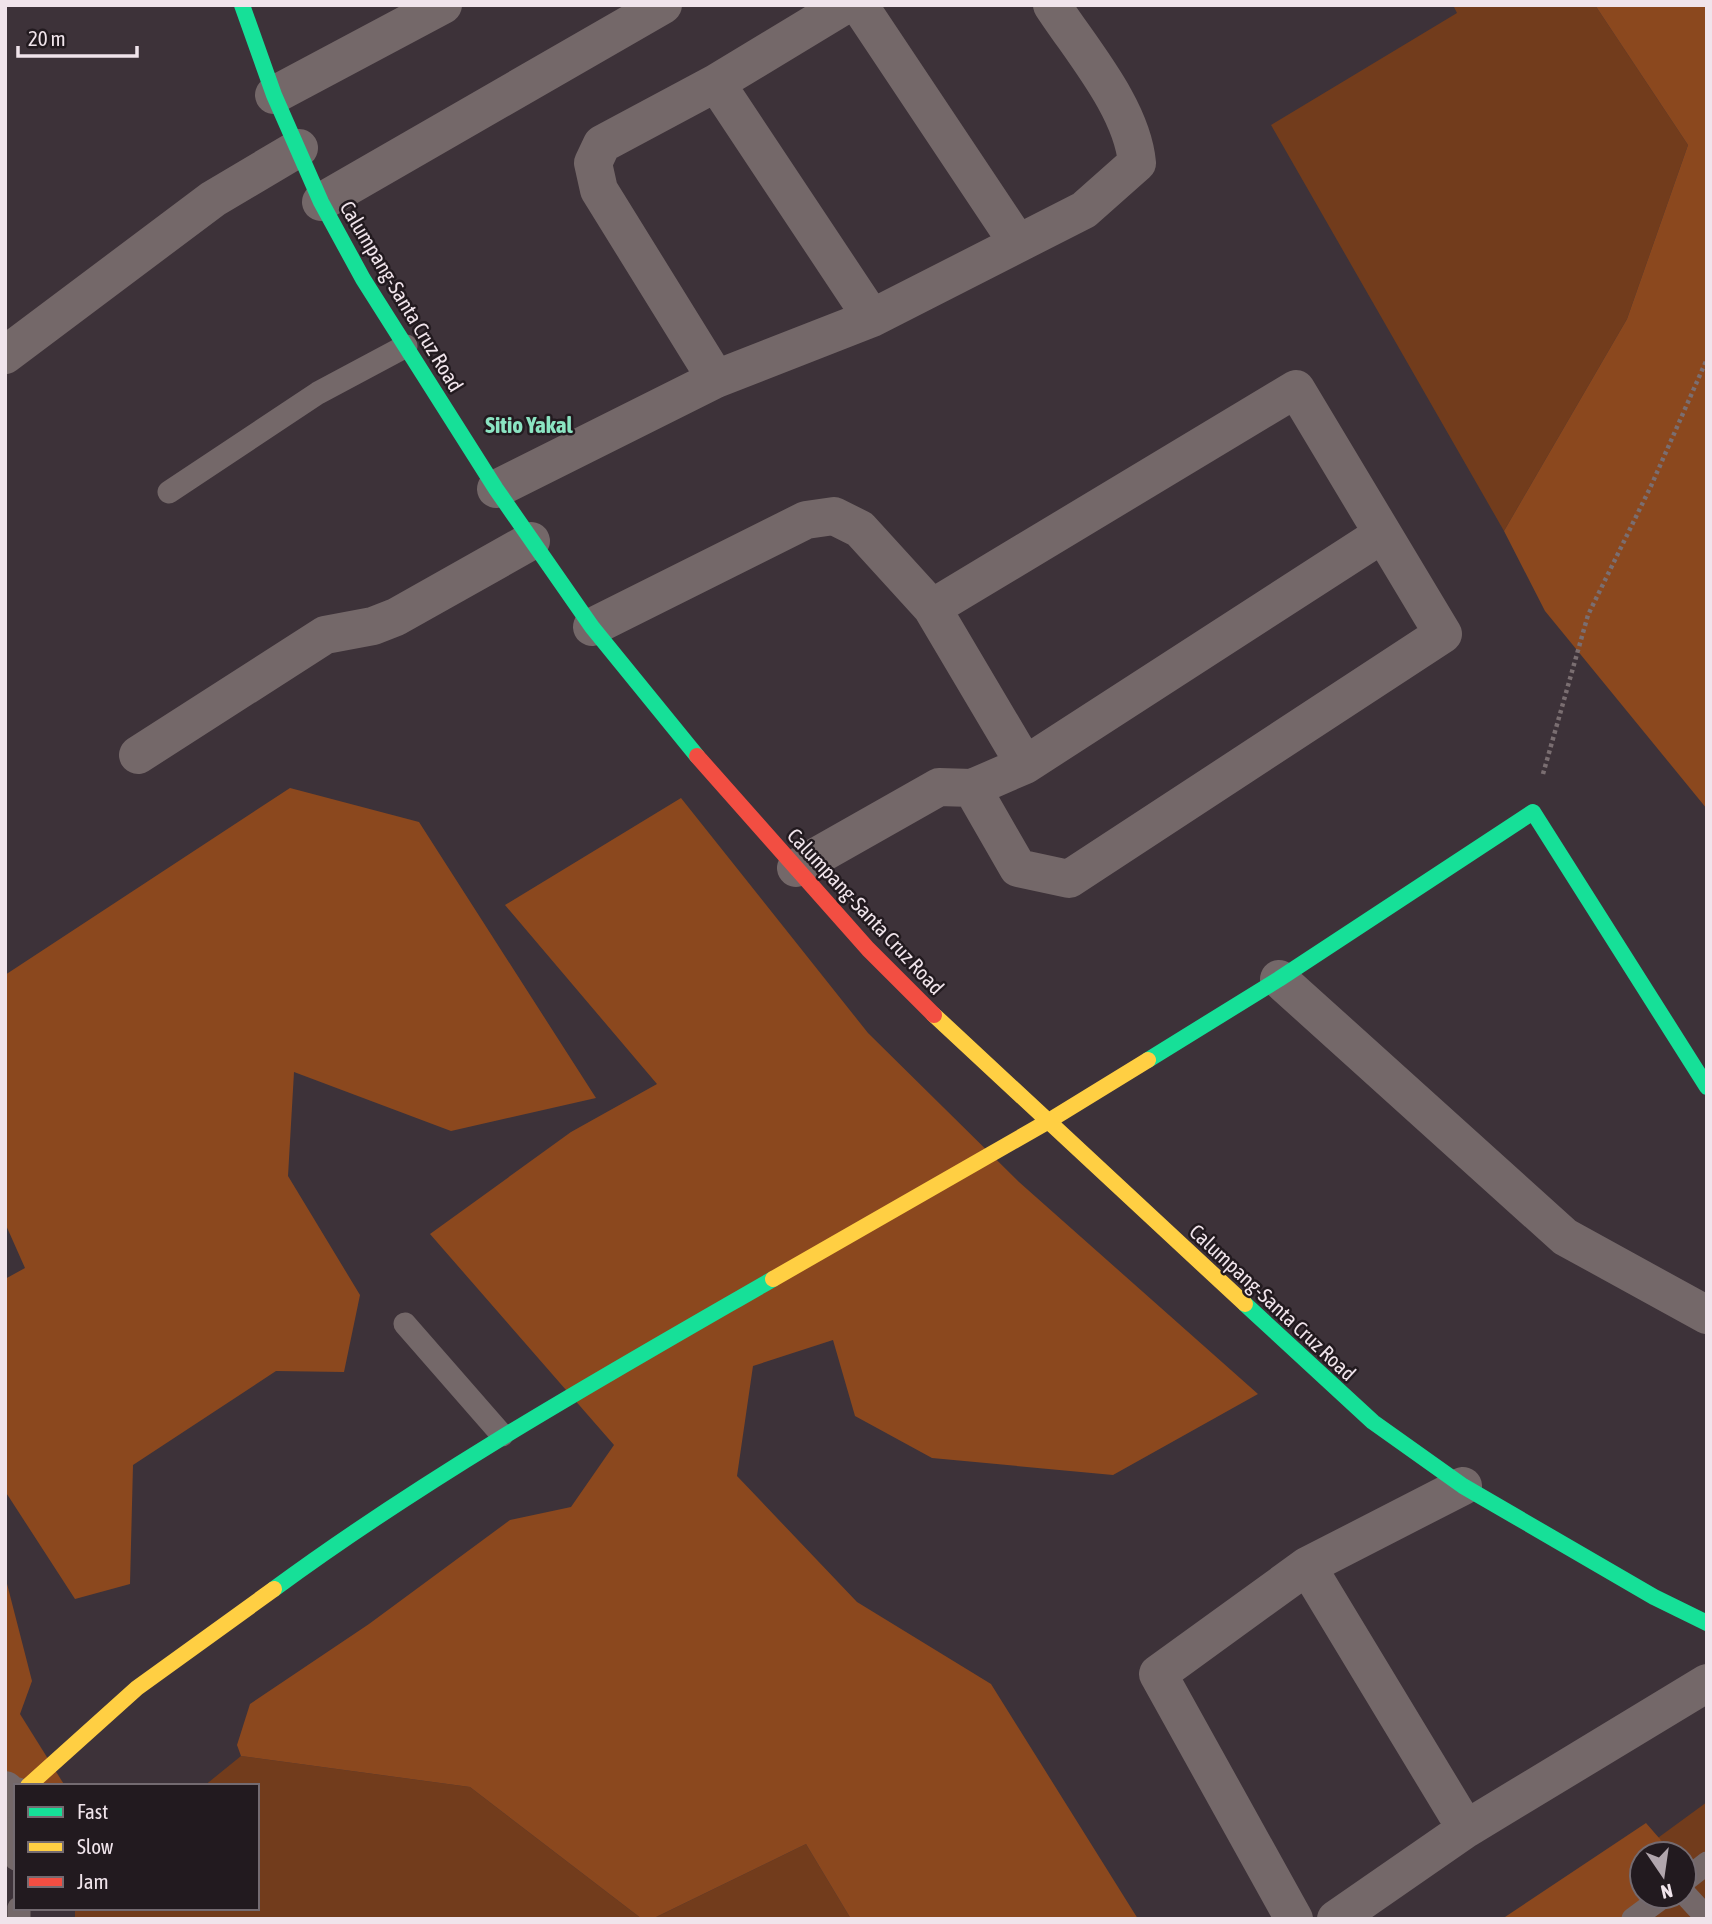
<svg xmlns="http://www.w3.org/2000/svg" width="1712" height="1924" font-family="'Asap Condensed',sans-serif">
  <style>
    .green { fill: #723c1c; fill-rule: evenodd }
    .forest { fill: #8b481e }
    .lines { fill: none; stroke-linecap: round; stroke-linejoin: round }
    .path { stroke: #7a6e71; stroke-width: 4.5; stroke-dasharray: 3.5 3.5; stroke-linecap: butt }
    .lane { stroke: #746869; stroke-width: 23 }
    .street { stroke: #746869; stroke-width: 38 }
    .fast { stroke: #16e098; stroke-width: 16 }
    .slow { stroke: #ffcf43; stroke-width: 16 }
    .jam { stroke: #f24e42; stroke-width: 16 }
    .labels { text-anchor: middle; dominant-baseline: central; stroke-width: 5; stroke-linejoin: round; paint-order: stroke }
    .street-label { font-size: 21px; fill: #f0e4eb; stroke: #221a1f }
    .neighbourhood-label { font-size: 23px; font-weight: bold; fill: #8be4c2; stroke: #221a1f }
  </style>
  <rect width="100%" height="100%" fill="#3d3239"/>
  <!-- green -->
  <path class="green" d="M1453,5H1595L1688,145L1627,319L1504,531L1271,125L1457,13Z
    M241,1756L470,1787L642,1919H75V1908H257V1786H204Z
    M1707,1802V1919H1547ZM1642,1854H1684V1896H1642Z
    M806,1844L851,1919H652Z"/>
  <!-- forest -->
  <path class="forest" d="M1595,5H1707V809L1545,611L1504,531L1627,319L1688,145Z
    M290,788L419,822L596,1098L451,1131L294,1072L288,1176L360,1295L344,1372L276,1371L133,1465L130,1584L75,1599L5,1491V1279L25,1268L5,1223V975Z
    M681,798L868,1033L1019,1182L1258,1394L1113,1475L932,1458L855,1416L833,1340L753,1366L737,1476L857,1602L991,1684L1138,1919H851L806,1844L652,1919H642L470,1787L241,1756L237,1745L250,1704L369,1624L510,1520L571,1507L614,1445L430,1234L571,1132L657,1084L505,905Z
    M5,1576L32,1681L20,1714L65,1786H16L5,1843Z
    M1646,1823L1673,1854H1642V1896H1666L1634,1919H1502Z"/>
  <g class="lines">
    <!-- path -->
    <path class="path" d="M1543,774L1588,615L1651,486L1707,359"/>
    <!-- lane -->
    <path class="lane" d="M169,492L318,393L406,346
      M405,1324L502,1435
      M12,1799L16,1859
      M1684,1881L1707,1863
      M1684,1893L1707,1918
      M19,1908V1919
      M1633,1919L1664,1896"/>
    <!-- street -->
    <path class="street" d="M859,5L1017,242
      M716,83L872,318
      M274,95L443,5
      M321,202L663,5
      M5,355L213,199L299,148
      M716,379L599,190L593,163L602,144L716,83L845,5
      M496,489L716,379L872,318L1084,210L1137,163C1132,108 1082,51 1052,5
      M932,608L1296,389L1443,634L1069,879L1018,868L972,788
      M592,627L806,520L834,516L860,529L932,608L1025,765
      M138,755L325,635L373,626L396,617L531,541
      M796,868L939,787L972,788L1025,765L1381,535
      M1279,979L1565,1237L1707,1315
      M1307,1566L1466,1829
      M5,1790L12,1799L16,1796
      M1294,1919L1158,1674L1307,1566L1463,1486
      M1336,1919L1466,1829L1707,1683"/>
    <!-- fast -->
    <path class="fast" d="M242,5L274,95L321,202L363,279L496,489L592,627L697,756
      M1148,1060L1279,979L1533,812L1707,1087
      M1245,1304L1373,1422L1463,1486L1654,1597L1707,1623
      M274,1589C432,1473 603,1377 773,1279"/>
    <!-- slow -->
    <path class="slow" d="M934,1015L1245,1304
      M773,1279L1047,1122L1148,1060
      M28,1786L137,1688L274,1589"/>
    <!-- jam -->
    <path class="jam" d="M697,756L868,949L934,1015"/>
  </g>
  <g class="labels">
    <!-- street labels -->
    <g class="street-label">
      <text transform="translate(402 296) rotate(59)">Calumpang-Santa Cruz Road</text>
      <text transform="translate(866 911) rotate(47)">Calumpang-Santa Cruz Road</text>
      <text transform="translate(1273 1302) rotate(43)">Calumpang-Santa Cruz Road</text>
    </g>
    <!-- neighbourhood labels -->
    <g class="neighbourhood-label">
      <text x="529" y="425">Sitio Yakal</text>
    </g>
  </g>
  <!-- border -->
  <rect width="1712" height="1924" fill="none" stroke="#f0e4eb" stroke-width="14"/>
  <!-- legend -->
  <rect x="14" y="1784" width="245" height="126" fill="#221a1f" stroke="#746b71" stroke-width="2"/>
  <rect x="28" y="1807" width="35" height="10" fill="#16e098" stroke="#746b71" stroke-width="2"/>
  <text x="77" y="1819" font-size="21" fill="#f0e4eb">Fast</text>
  <rect x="28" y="1842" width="35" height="10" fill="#ffcf43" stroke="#746b71" stroke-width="2"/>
  <text x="77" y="1854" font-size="21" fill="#f0e4eb">Slow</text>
  <rect x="28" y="1877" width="35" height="10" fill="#f24e42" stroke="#746b71" stroke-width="2"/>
  <text x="77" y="1889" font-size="21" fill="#f0e4eb">Jam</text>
  <!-- north arrow -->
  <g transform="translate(1663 1875) rotate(167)"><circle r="33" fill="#221a1f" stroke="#746b71" stroke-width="2"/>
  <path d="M0-5L12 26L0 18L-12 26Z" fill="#b1a6ad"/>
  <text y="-10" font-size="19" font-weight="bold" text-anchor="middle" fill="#f0e4eb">N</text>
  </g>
  <!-- scale -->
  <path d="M18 46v10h119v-10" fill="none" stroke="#f0e4eb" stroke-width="3.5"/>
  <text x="28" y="46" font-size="21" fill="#f0e4eb" stroke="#221a1f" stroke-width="5" paint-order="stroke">20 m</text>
</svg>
